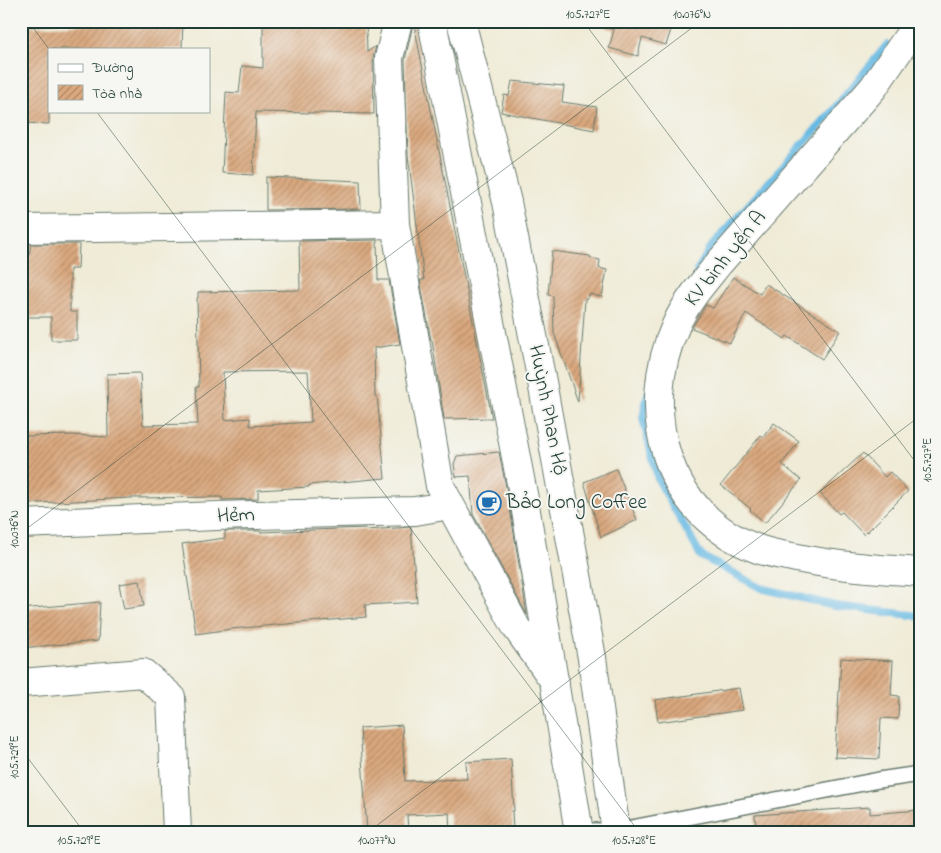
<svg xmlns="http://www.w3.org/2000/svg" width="941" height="853" font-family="'Indie Flower',sans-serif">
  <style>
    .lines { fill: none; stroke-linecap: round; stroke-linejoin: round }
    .stream { stroke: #67bae3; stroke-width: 8 }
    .building { fill: url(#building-hatch); fill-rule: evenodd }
    .service-casing { stroke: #687a6d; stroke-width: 18 }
    .minor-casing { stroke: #687a6d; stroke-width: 30 }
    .tertiary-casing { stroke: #687a6d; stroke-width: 30 }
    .service { stroke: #fff; stroke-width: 15 }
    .minor { stroke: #fff; stroke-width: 28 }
    .tertiary { stroke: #fff; stroke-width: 28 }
    .ticks { fill: none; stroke: #1f3d34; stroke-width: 1; stroke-opacity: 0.45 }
    .labels { text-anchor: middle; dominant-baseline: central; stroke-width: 4; stroke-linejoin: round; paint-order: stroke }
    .street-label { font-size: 21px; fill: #1f3d34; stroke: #f6f6f2 }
    .poi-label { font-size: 21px; fill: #1f3d34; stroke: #f6f6f2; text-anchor: start }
    .neatline { fill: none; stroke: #1f3d34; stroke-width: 2 }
    .ticks-label { font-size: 12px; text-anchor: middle; fill: #1f3d34 }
  </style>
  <defs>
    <pattern id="building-hatch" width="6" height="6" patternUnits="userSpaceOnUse" patternTransform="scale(1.25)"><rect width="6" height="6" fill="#daa87e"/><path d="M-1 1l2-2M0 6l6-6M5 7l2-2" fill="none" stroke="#b08a68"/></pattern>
  </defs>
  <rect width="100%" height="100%" fill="#f6f6f2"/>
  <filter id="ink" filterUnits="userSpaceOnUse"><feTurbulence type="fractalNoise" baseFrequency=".02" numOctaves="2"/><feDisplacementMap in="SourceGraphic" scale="10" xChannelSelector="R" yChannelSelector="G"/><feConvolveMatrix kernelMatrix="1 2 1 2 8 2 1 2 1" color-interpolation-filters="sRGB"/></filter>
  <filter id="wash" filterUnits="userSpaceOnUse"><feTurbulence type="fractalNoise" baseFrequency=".0096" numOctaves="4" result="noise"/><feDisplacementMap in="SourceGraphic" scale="20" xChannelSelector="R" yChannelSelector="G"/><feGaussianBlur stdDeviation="1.12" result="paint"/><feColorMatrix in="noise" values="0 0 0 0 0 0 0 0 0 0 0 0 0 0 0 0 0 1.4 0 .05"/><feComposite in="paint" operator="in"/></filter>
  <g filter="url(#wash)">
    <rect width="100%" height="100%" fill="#efebd6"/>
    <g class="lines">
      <!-- stream -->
      <path class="stream" d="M697,271L712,246L830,114L887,45
        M648,394L643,418L658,479L701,556L761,588L835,606L920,616"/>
    </g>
    <g id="blocks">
      <!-- building -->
      <path class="building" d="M97,21H183L182,49H49V124L21,123V27L97,24Z
        M324,21H366L367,52L376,46L373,58L374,114L256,112L253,175L222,173L226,92L239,93L242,66L263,68V25Z
        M605,21H674L666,45L642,38L638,56L609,48L614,30L604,27Z
        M413,24H414L492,418L444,419L432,340H431L420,280H424L408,155L405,60Z
        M512,81L564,86L562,102L597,107L594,130L501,112L504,95L509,96Z
        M266,177L360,181L361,209L266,210Z
        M377,240L378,280H389L400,344L374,348L375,396H377L385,478L309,485V487L258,490V499L222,500V497L129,498L21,504V436L73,435L108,437L107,374L140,373L143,425L198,424L196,387H199L197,298H198V292L300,290L299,241ZM308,371L311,422L250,426V418L225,420L223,372Z
        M31,244H79L78,269H70V312H77V340H51V317H25L28,255H29Z
        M552,251L590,256V258L600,260L599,268L607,270L602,297L589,294L588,299H585L578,402L554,333L553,296L548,295Z
        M733,277L760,294L766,284L840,331L822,359L787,336L785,339L746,313L730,343L692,328L706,305L713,308Z
        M774,423L799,441L782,464L801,480L765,523L750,510L751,509L721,485L761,435L763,437Z
        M499,452L509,502L527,615L473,514L470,476L456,477L454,464L457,456Z
        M863,453L885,477L890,472L908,491L864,535L842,512L839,514L820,493Z
        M616,469L637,520L601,537L584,482Z
        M411,527L417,602L365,605L366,617L231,629L196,634L182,544L225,538V531H260V532L366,528V530Z
        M140,581L144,606L124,609L119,584Z
        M100,602L98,641L21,648V609Z
        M841,658L893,661L891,695L899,696L898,719L881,718L879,759L835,757Z
        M739,688L743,710L658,722L655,700Z
        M402,725L405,781L467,779L466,762L511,759L514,811H512L513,830L450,832L449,813L407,815L408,832H367L360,728Z
        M870,807V814L919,810L920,832H756L755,815Z"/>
    </g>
  </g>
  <g filter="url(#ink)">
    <use href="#blocks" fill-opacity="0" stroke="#687a6d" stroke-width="1"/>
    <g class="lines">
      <!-- service casing -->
      <g class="service-casing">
        <path id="service" d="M579,831H616L879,780L920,774"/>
      </g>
      <!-- minor casing -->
      <g class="minor-casing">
        <path id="minor" d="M398,21L389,58L395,224L440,486L516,627L555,682
          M919,21L873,88L719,263C703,283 686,302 676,325C637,411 665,516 758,549C769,553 781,555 792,557C834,566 876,569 920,572
          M21,229L395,224
          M21,524L217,516L415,511L450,505
          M21,683L143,673L171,697L177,832"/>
      </g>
      <!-- tertiary casing -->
      <g class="tertiary-casing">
        <path id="tertiary" d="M432,21L524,499L579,832
          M461,21L507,202L542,382L592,658L616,832"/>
      </g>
      <!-- service -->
      <use href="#service" class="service"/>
      <!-- minor -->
      <use href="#minor" class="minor"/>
      <!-- tertiary -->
      <use href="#tertiary" class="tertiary"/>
    </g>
  </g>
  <!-- ticks -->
  <path class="ticks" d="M28,21L49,49M583,21L920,468M96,111L639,832M21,533L701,21M21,749L84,832M368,832L920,416"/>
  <!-- icons -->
  <defs>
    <g id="cafe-ring" transform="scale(1.25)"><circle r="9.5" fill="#f6f6f2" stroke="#1f6fb2" stroke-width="1.5"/><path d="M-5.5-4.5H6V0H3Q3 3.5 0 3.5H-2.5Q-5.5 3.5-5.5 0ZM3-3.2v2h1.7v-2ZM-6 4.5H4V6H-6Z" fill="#1f6fb2"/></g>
  </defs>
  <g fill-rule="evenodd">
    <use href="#cafe-ring" x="489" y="503"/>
  </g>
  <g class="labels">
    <!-- street labels -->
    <g class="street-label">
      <text transform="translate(726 259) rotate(-51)">KV bình yên A</text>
      <text transform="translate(547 410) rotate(79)">Huỳnh Phan Hộ</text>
      <text transform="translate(236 516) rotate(-2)">Hẻm</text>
    </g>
    <!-- poi labels -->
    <g class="poi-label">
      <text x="506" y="503">Bảo Long Coffee</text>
    </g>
  </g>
  <!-- margin -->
  <rect width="941" height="853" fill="none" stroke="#f6f6f2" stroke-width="55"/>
  <!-- legend -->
  <rect x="48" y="48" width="162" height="65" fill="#f6f6f2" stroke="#a0aca6"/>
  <rect x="58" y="64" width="25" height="8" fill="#ffffff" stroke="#a0aca6"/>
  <text x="92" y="72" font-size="15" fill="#1f3d34">Đường</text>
  <rect x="58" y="85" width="25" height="15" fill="url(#building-hatch)" stroke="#a0aca6"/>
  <text x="92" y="98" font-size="15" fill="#1f3d34">Tòa nhà</text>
  <rect x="28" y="28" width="886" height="798" class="neatline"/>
  <g class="ticks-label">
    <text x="588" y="18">105.727°E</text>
    <text x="692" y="18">10.076°N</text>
    <text transform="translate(927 460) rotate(-90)" y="4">105.727°E</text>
    <text transform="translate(14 529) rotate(-90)" y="4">10.076°N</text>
    <text transform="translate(14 757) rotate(-90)" y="4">105.729°E</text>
    <text x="79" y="844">105.729°E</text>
    <text x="377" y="844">10.077°N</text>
    <text x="634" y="844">105.728°E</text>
  </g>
</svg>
